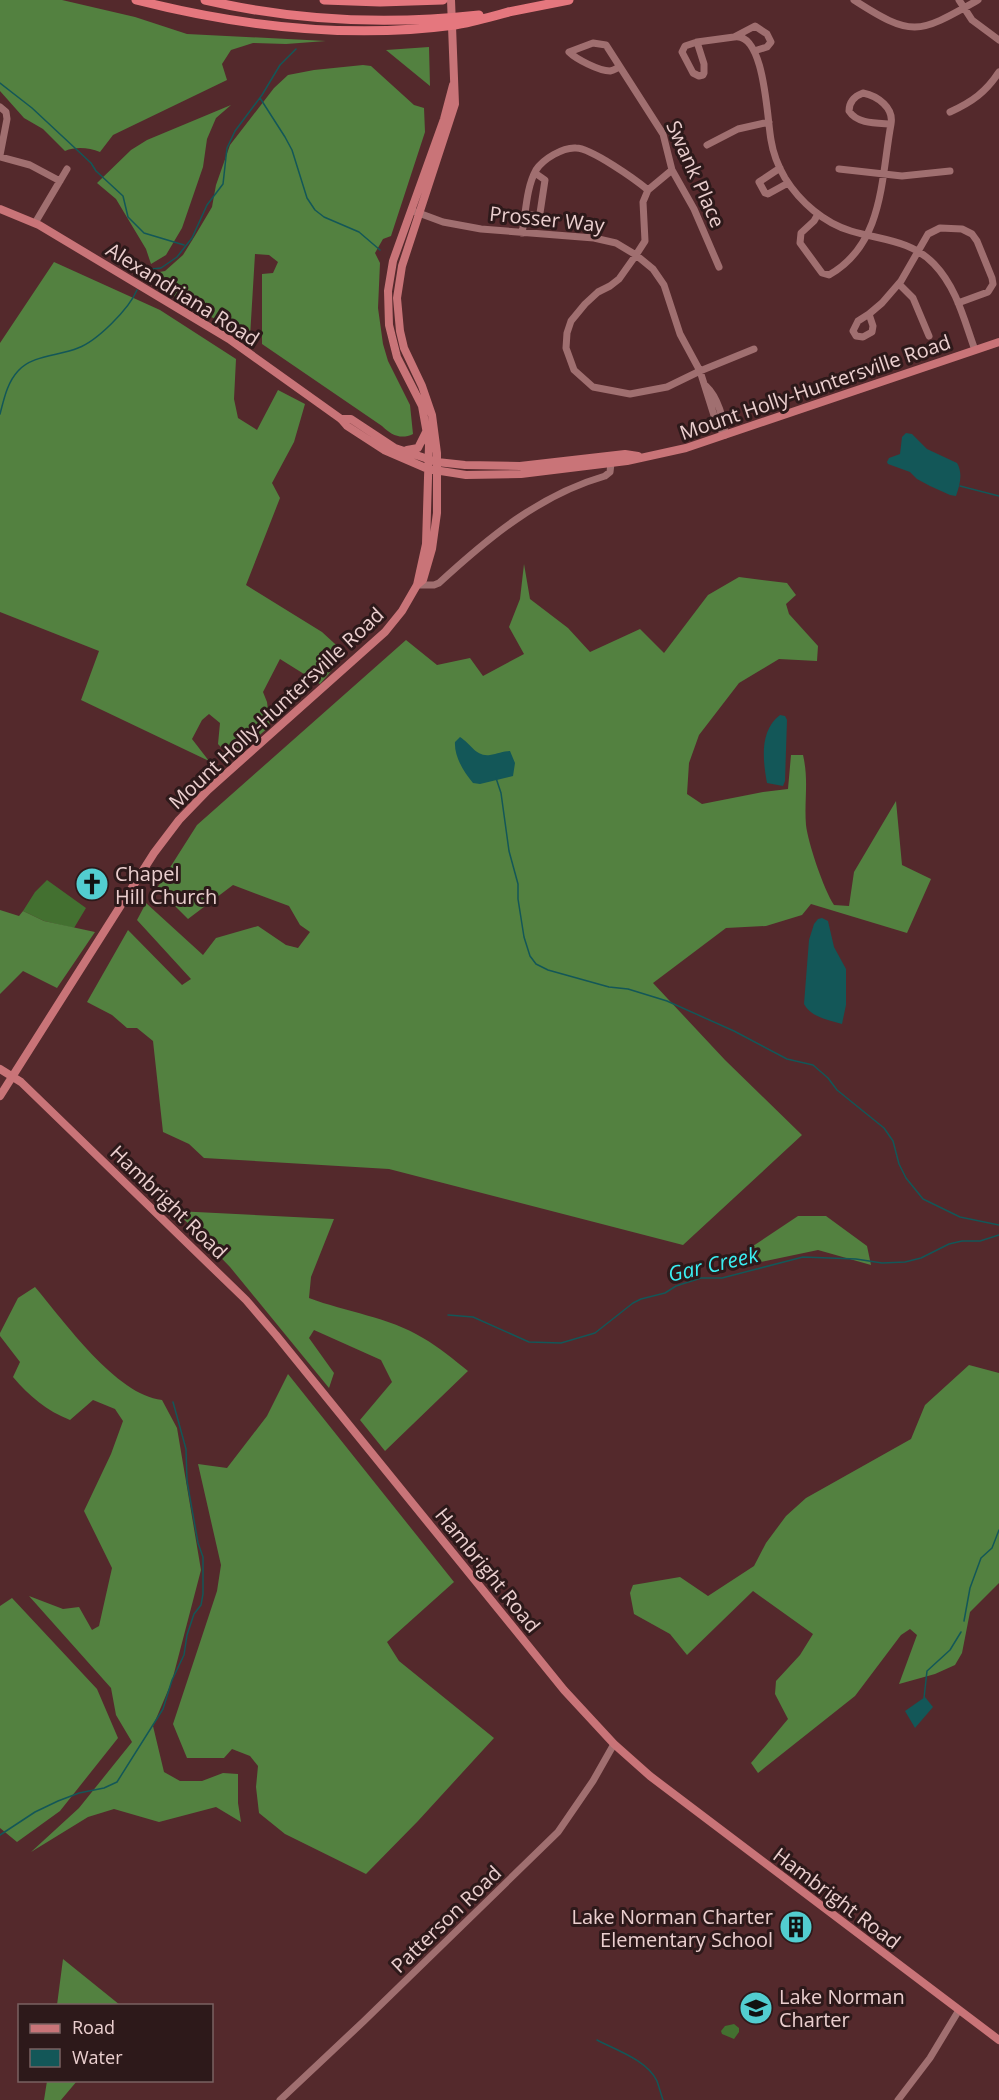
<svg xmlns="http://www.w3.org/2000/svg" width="999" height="2100" font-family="'Open Sans',sans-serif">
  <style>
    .green { fill: #437030 }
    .forest { fill: #538140 }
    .water { fill: #135758 }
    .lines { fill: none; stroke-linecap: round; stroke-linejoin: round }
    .stream { stroke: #135758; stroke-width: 1.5 }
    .minor { stroke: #a06f70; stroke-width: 7 }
    .major { stroke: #c97478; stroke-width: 8 }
    .highway { stroke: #e5777e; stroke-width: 9 }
    .labels { text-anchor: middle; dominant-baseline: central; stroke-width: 6; stroke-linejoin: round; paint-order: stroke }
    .street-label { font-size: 20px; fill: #ebcfcf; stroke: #2d191a }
    .poi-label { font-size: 20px; fill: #ebcfcf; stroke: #2d191a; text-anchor: start }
    .water-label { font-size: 21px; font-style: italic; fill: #3aeef2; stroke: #2d191a }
  </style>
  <rect width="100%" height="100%" fill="#54292c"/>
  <!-- green -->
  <path class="green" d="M47,880L86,908L74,928L44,921L23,911L35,892Z
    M734,2024L739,2028V2032L734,2039L722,2034L721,2031L725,2026Z"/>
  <!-- forest -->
  <path class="forest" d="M0,0H62L135,17L187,34L326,41L286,44L253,43L231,50L222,64L227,80L113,135L100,152C89,148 77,146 65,151L43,129L24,118L0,91Z
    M429,47L430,86L386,50Z
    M363,65L371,66L414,105L424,108L425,132L391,236L383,239L375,253L380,263L378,308L383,344L388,361L410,405L413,434C401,440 391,435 382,426L262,344V274L273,273L278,262L269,255L255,254L250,337L188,305L150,281L149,278L154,273L165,271L183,255L196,234L212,207L216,185L230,145L274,88L288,75L314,70Z
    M231,105L216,118L207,139L203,167L182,228L166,255L151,264L146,249L116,199L97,183L131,150L147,140Z
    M54,262L160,310L236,359L234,399L238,418L257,430L278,390L305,404L294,442L272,483L280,498L246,585L322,632L346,654L320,684L280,659L263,692L267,702L270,726L232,759L218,744L220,723L209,714L202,720L192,739L209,761L81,700L99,651L0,612V343Z
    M524,564L530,599L568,628L590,652L640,629L664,653L708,595L739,577L787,583L796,595L786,604L789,614L818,646L817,661L779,659L739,683L699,735L689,763L687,794L702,804L763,792L788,789L791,755H803C809,781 804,800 806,825C808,843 824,890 834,905L849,906L854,872L896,801L902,865L931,879L907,933L811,904L802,915L766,926L726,928L653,983L725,1060L802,1135L683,1245L389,1169L204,1158L189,1144L163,1132L153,1041L137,1028H127L112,1015L87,1002L128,930L182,985L191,979L137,920L146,903L203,955L216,938L258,926L286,945L298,948L310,932L300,925L289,906L233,885L188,919L157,888L197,825L406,640L437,665L470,658L483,676L524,654L509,627L520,599Z
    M0,910L19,916L23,911L44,921L95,932L57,988L23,971L0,994Z
    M176,1211L334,1219L311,1277L309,1298C346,1312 389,1317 423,1338C439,1347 454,1360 468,1371L385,1451L360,1420L392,1382L381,1360L314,1330L309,1338L334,1373L329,1388L230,1267Z
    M798,1216H826L867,1246L871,1265L818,1250L761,1262L738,1256Z
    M35,1287C64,1321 116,1395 162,1400L177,1428L201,1570L172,1681L153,1726L164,1772L180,1781H202L223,1773L238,1774V1803L241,1822L216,1807L159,1822L114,1809L88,1817L31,1852L79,1808L132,1742L116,1715L111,1688L29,1596L63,1609L79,1607L92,1630L99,1626L112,1568L84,1511L111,1454L123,1421L115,1409L93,1400L70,1420C47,1411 29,1396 13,1377L20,1362L0,1336V1333L18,1298Z
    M969,1365L999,1373V1583L970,1612L962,1653L955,1665L935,1674L899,1684L917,1635L910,1629L901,1635L855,1696L758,1773L751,1763L788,1719L775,1694L776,1681L800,1655L813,1634L753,1591L687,1655L670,1634L634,1614L630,1593L633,1585L680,1577L708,1596L754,1566L766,1543L786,1516L806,1498L911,1439L925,1405Z
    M288,1374L454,1582L387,1642L399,1661L494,1738L418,1821L366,1874L285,1834L259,1813L256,1787L258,1766L250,1756L232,1749L224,1758H187L173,1724L217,1591L221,1565L198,1464L227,1468L267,1416Z
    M12,1598L97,1689L118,1738L60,1811L17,1842L0,1828V1606Z
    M63,1959L120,2005H57Z
    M47,2081V2080L77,2081L61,2100H44Z"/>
  <!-- water -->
  <path class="water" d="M906,433L912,434L927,449L957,463C963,473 960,485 956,496L950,495L930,486L917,479L910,472L888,464L887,462L889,458L900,454L902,437Z
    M780,715L785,716L787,720L785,781L783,786L767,783C763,761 759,731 780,715Z
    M460,737C471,744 476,757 490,755C497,754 503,751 510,751L515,763L513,776L480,784L473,783C464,772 454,757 455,742Z
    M822,918L828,921L834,947L846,969V1005L842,1024C828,1020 811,1017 804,1004L809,940L814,924L818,919Z
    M925,1697L933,1707L915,1728L905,1711Z"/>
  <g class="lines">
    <!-- stream -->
    <path class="stream" d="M0,83L32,108L91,163L96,171L123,196L128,217L144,233L184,245
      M260,98L285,137L292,150L307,198L315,210L324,217L359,232L380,250
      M144,279L152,269L161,268L177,257L192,238L207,205L223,184L227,148L235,131L262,95L280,65L296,49
      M0,414C4,399 7,383 18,371C32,355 59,356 78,348C97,341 129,309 137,290
      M960,486L999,496
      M496,778L501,793L509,851L518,884V899L524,937L530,956L536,964L548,970L609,987L628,989L667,1001L734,1031L787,1059L813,1065L828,1078L837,1090L884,1128L893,1141L899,1164L906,1178L923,1199L960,1217L999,1225
      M448,1315L473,1317L529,1342L561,1343L595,1333L633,1303L641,1299L665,1293L676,1286L701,1278H722L803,1257L856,1259L882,1263L905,1262L921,1258L949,1244L962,1241H980L999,1235
      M964,1621L970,1588L981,1558L992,1548L999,1530
      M924,1698L927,1671L950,1650L961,1632
      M0,1835L35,1812L58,1801L79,1793L104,1788L117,1782L163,1709L172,1680L184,1655L187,1635L194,1614L201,1605L203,1594V1557L198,1543L187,1481L186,1449L173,1402
      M597,2040C616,2050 647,2060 657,2081C659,2087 661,2094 663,2100"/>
    <!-- minor -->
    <path class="minor" d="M854,0C913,38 918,34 978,0
      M959,0L972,20L999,40
      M734,37C765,31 767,120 771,140C773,153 778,166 785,178C800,202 824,223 851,231C881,240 911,240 934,264C957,288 964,320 975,350
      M697,42L734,37L755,26L767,34L771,42L767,47L754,51
      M697,42L704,64V73L703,75L699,76L693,73L682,52L685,46Z
      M620,67C617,68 614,70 610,71C599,71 576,59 569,52L593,43L606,45L663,134L672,170L694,209L719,267
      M863,93C878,96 894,108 891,124C877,123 857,124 849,111C849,102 855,96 863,93Z
      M0,107L6,112L7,119L0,155
      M950,112C972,102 986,92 999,72
      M707,145L738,129L769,122
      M0,157L30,165L60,181
      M780,168L759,182L765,193L768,194L788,183
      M839,169L902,176L950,171
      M672,170L648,190L643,202L645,241L636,255L619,279L610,286L598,292L585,304L571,321L567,333L566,348L574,370L593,387L630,394L667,387L700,371L754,349
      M416,212L443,222L481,229L594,238L616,243L636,255L653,269L664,285L680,334L700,371L717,425L725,435
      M525,214L538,216L540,213L545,180L535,173
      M818,214L814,221L801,233L800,243L822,273L829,275C884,244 881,178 891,124
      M35,223L67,169
      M522,233C526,213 526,188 536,170C543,159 563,147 576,148C591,148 636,180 648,190
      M899,284L913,298L929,336
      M869,314L882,303L901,281L928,234L940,228L962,229L972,234L977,241L992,278L993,284L988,292L958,303
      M869,314L873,326L872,332L863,337L856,336L853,331L858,321Z
      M706,386C718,397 724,420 725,435
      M417,585H434L439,583C488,538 539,495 605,476L610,472L611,463
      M280,2100L364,2021L558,1832L593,1781L614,1744
      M898,2100L930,2058L959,2010"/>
    <!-- major -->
    <path class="major" d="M0,209L39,225L229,339L341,419L347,426L384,450L428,469L466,475L521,474L627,461L686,448L999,342
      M341,419H351L395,448L437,462L465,465L520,466L625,454L638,456
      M407,450L418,448L427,430
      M417,585L426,544L429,445L422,406L397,357L389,325L388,291L393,261L444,119L453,85
      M0,1069L21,1082L246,1300L276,1335L564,1690L614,1744L650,1776L999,2040
      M0,1096L154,853L179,820L208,790L385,632L402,611L417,585L423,580L432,549L437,513V453L432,415L422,386L404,348L400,331L397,298L402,266L455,104L451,0"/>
    <!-- highway -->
    <path class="highway" d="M136,0C238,26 350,39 455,25C474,22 493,16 513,11
      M205,0C295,21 387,25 479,15
      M324,0L380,2L443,0
      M508,12L569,0"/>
  </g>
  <!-- icons -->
  <defs>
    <g id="church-disc" transform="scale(1.725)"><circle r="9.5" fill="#52cdd0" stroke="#2d191a"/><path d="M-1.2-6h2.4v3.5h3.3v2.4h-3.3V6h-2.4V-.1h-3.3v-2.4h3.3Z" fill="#111"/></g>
    <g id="building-disc" transform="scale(1.725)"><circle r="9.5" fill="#52cdd0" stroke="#2d191a"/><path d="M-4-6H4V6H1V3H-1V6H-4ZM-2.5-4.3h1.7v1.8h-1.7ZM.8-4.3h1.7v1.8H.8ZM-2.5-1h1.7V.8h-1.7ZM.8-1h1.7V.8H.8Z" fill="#111"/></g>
    <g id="school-disc" transform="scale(1.725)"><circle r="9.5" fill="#52cdd0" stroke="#2d191a"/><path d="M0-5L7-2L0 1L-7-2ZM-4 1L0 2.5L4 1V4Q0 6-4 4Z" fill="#111"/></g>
  </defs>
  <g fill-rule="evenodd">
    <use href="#church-disc" x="92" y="884"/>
    <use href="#building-disc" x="796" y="1927"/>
    <use href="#school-disc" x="756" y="2008"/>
  </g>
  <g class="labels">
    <!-- street labels -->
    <g class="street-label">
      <text transform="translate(696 174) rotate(66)">Swank Place</text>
      <text transform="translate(547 219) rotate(6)">Prosser Way</text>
      <text transform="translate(183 294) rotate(32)">Alexandriana Road</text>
      <text transform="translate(815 387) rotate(-19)">Mount Holly-Huntersville Road</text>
      <text transform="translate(276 708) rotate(-43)">Mount Holly-Huntersville Road</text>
      <text transform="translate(169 1202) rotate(44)">Hambright Road</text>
      <text transform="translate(488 1570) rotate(51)">Hambright Road</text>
      <text transform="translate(837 1898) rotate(37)">Hambright Road</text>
      <text transform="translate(446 1919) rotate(-44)">Patterson Road</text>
    </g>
    <!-- poi labels -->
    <g class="poi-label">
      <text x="115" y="873">Chapel<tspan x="115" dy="23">Hill Church</tspan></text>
      <text x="773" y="1916" text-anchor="end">Lake Norman Charter<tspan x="773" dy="23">Elementary School</tspan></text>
      <text x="779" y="1996">Lake Norman<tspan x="779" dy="23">Charter</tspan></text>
    </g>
    <!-- water labels -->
    <g class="water-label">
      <text transform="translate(713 1264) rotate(-13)">Gar Creek</text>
    </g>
  </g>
  <!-- legend -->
  <rect x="18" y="2004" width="195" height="78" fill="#2d191a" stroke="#796262" stroke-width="1.5"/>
  <rect x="30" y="2024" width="30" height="9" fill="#c97478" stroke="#796262" stroke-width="1.5"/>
  <text x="72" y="2034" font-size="18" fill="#ebcfcf">Road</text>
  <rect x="30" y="2049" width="30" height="18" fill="#135758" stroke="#796262" stroke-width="1.5"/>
  <text x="72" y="2064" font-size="18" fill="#ebcfcf">Water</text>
</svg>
